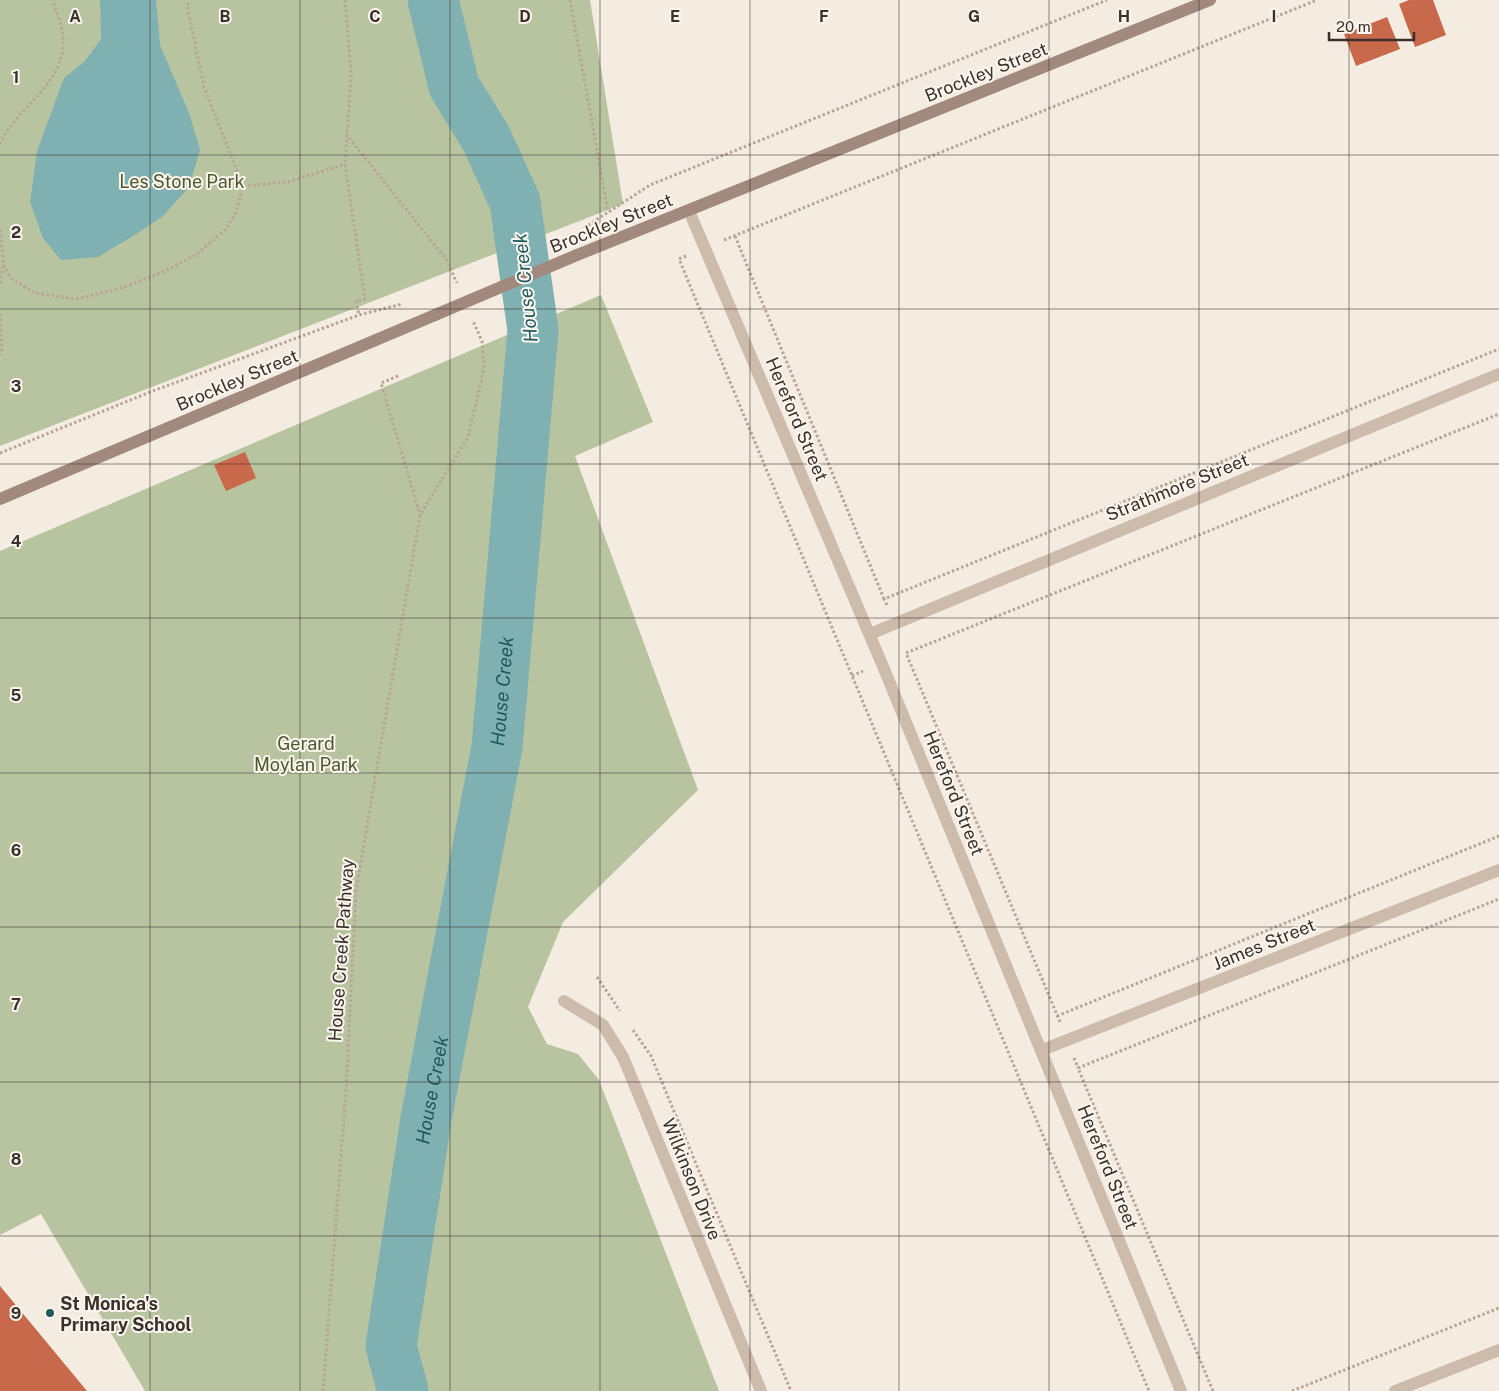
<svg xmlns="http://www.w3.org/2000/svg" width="1499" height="1391" font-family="'Public Sans',sans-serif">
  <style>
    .green { fill: #b8c4a0 }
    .water { fill: #7fb0b2 }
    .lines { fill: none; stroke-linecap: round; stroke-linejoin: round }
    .river { stroke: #7fb0b2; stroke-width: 51 }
    .building { fill: #c8694b }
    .path { stroke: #b9a596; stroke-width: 3; stroke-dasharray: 2.5 2.5; stroke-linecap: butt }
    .minor { stroke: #cdbbac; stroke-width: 12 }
    .tertiary { stroke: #cdbbac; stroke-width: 12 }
    .secondary { stroke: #a18a7d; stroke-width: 12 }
    .secondary-bridge { stroke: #a18a7d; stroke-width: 12 }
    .grid { fill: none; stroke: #3b302b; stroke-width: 1; stroke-opacity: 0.55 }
    .poi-dot { fill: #1f5a5e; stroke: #fbf5ee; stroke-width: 2 }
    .labels { text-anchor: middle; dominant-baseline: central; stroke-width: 4; stroke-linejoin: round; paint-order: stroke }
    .street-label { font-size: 18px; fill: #3b302b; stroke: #fbf5ee }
    .park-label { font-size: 18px; fill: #4a5a2e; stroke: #fbf5ee }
    .poi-label { font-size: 18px; font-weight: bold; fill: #3b302b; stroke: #fbf5ee; text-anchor: start }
    .water-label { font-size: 19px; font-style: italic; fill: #1f5a5e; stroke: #fbf5ee }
    .grid-label { font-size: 16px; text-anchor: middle; font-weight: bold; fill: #3b302b; stroke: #fbf5ee; stroke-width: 4; stroke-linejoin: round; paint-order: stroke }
  </style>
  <rect width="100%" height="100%" fill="#f4ebe1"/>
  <!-- green -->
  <path class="green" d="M0,0H590L623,204L0,446Z
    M601,295L653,422L575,456L698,790L563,922L528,1007L547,1044L578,1054L599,1080L719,1391H145L41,1214L0,1235V551Z"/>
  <!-- water -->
  <path class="water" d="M100,0H156L160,45L189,113L200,150L189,187L163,216L133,236L98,257L61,260L43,238L30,202L37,151L64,78L85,61L101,39Z"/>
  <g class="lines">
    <!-- river -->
    <path class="river" id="s1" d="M403,1391L391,1346L426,1119L497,747L533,330L515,202L486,138L454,86L433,0"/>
  </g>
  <!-- building -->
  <path class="building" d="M1409,0H1433L1446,35L1415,47L1399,4Z
    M1387,17L1400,49L1356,66L1344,34Z
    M245,452L256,478L226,491L214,465Z
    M0,1286L87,1391H0Z"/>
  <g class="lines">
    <!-- path -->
    <path class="path" d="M345,0L351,74L345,164L365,299L356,301L359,315
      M570,0L608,212
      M346,134L446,259L457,283
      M0,144C16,107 67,84 63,37C62,25 56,12 53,0
      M243,186L288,182L345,164
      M584,228L650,185L1107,0
      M0,230L4,266L11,278L35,293L77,299L121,288L161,273L196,255L226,229L236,213L243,186L204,87L187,5L188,0
      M735,236L884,599
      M724,240L1317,0
      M686,256L679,259L1149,1391
      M0,283L3,267
      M0,314L2,349L0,355
      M398,376L381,383L420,515
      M0,453L150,392L359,315L402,304
      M887,605L884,599L1499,349
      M852,676L863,671
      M597,977L620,1011
      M1057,1016L1499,836
      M1060,1022L906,653L1499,414
      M633,1030L651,1056L791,1391
      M1074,1058L1078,1068
      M323,1391L346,1090L356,891L420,515L468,437L484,368L482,341L473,321
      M1213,1391L1078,1068L1499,899
      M1292,1391L1499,1308"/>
    <!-- minor -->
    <path class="minor" d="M689,211L882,664L1181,1391
      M870,634L1499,374
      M564,1001L603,1025L623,1057L761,1391
      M1042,1050L1499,870"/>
    <!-- tertiary -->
    <path class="tertiary" d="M1395,1391L1499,1350"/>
    <!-- secondary -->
    <path class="secondary" d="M577,255L1210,0
      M0,499L435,315"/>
    <!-- secondary-bridge -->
    <path class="secondary-bridge" d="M435,315L577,255"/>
  </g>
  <!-- grid -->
  <path class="grid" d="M150,0V1391M300,0V1391M450,0V1391M600,0V1391M750,0V1391M899,0V1391M1049,0V1391M1199,0V1391M1349,0V1391M0,155H1499M0,309H1499M0,464H1499M0,618H1499M0,773H1499M0,927H1499M0,1082H1499M0,1236H1499"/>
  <!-- markers -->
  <circle class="poi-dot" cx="50" cy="1313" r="5"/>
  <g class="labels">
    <!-- street labels -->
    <g class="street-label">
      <text transform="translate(986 72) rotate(-22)">Brockley Street</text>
      <text transform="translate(611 223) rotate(-22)">Brockley Street</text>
      <text transform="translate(237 380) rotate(-23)">Brockley Street</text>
      <text transform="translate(797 419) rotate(67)">Hereford Street</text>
      <text transform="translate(1177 487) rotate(-22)">Strathmore Street</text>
      <text transform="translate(954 793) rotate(68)">Hereford Street</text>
      <text transform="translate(1264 944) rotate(-22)">James Street</text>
      <text transform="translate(341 950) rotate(-86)">House Creek Pathway</text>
      <text transform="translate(1108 1167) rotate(68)">Hereford Street</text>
      <text transform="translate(692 1179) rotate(68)">Wilkinson Drive</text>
    </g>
    <!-- park labels -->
    <g class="park-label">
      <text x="182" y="181">Les Stone Park</text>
      <text x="306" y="743">Gerard<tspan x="306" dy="21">Moylan Park</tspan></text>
    </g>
    <!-- poi labels -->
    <g class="poi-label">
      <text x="60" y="1303">St Monica's<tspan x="60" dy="21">Primary School</tspan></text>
    </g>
    <!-- water labels -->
    <g class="water-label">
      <text transform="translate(525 288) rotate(-96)">House Creek</text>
      <text stroke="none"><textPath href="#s1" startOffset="711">House Creek</textPath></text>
      <text stroke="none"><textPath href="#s1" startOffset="306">House Creek</textPath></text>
    </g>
  </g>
  <g class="grid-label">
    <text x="75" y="22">A</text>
    <text x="225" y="22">B</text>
    <text x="375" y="22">C</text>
    <text x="525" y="22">D</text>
    <text x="675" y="22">E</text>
    <text x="824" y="22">F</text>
    <text x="974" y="22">G</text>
    <text x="1124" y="22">H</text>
    <text x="1274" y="22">I</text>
    <text x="16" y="83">1</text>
    <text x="16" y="238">2</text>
    <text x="16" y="392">3</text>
    <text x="16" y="547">4</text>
    <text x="16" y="701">5</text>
    <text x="16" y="856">6</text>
    <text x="16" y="1010">7</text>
    <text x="16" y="1165">8</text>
    <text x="16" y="1319">9</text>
  </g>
  <!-- scale -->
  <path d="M1329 32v8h85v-8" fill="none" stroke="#3b302b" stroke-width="2.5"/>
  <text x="1336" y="32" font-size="15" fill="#3b302b" stroke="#fbf5ee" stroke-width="4" paint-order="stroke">20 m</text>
</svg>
